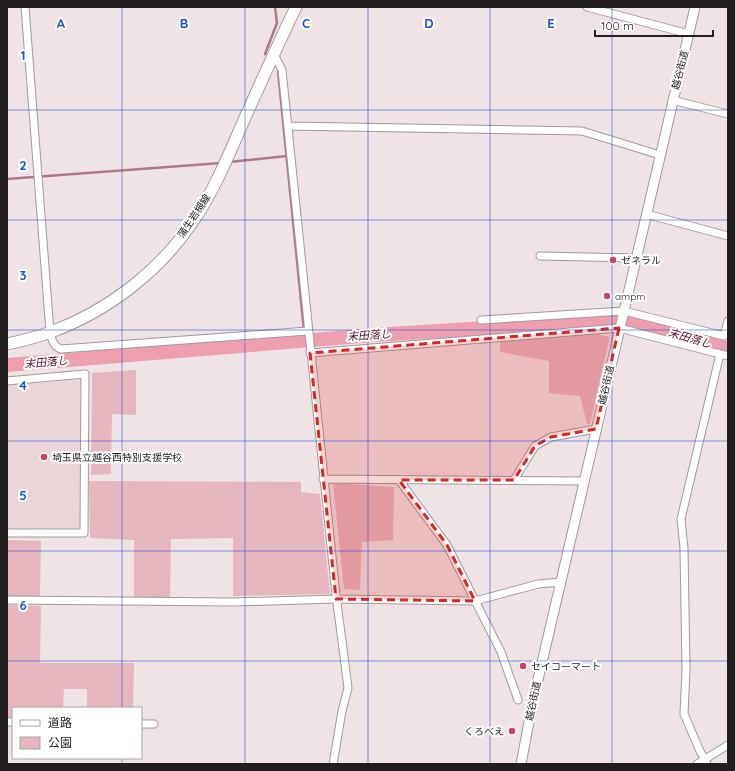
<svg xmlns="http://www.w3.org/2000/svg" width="735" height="771" font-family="Quicksand,'Noto Sans JP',sans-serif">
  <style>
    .built { fill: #ead5d9 }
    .green { fill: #e6b6bf }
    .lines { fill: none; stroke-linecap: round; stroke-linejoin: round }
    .stream { stroke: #b07884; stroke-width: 2.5 }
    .river { stroke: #ed9fb0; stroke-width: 14 }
    .minor-casing { stroke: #a3989a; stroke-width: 9 }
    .tertiary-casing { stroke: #a3989a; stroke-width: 11 }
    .secondary-casing { stroke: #a3989a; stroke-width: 13 }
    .minor { stroke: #fff; stroke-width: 7 }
    .tertiary { stroke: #fff; stroke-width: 9 }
    .secondary { stroke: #fff; stroke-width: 11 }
    .marked { fill: #d62828; fill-opacity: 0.2; stroke: #d62828; stroke-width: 3; stroke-dasharray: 8 5; stroke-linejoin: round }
    .grid { fill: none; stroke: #1d4ed8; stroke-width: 1; stroke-opacity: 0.55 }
    .poi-dot { fill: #ce406d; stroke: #fff; stroke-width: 1.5 }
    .labels { text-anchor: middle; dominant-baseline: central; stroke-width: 4; stroke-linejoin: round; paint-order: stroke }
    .street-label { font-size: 10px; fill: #221d1e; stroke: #fff }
    .poi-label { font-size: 10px; fill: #221d1e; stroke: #fff; text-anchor: start }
    .water-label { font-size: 11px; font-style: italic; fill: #510d25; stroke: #fff }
    .grid-label { font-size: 13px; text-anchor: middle; font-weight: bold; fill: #1d4ed8; stroke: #fff; stroke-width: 4; stroke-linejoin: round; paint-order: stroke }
  </style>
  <rect width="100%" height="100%" fill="#f0e3e5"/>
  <!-- built -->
  <path class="built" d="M80,380L81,528H7V386Z"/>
  <!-- green -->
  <path class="green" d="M600,331V335L610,337L590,424H587L580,396L549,393V361L500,352V341Z
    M136,370V415L112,414L111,474L91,475L92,373Z
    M89,481L301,482V492L320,494L330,594L233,596V538L171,539L170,598H134V540L90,538Z
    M333,483L394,487L393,540L362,542L360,590L344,589Z
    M7,540L41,541L40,596H7Z
    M7,605L41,606L40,663H134L133,708H87V689H64L63,708H13V718H7Z"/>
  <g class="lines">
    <!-- stream -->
    <path class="stream" d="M265,54L277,23L275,7
      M278,71L305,341
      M229,162L287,156
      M7,179L221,163"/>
    <!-- river -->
    <path class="river" d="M7,365L374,335L520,326L607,319L629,321L728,349"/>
    <!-- minor casing -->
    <g class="minor-casing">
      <path id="minor" d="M25,7L50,332C52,340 53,346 61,349L308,331
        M587,7L689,34
        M274,54L282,70L336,595L348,688L342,711L333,764
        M672,100L728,114
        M288,126L582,131L660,155
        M646,214L728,236
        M540,256L635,258
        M481,320L624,311L724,336L728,321
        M310,353L619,328L728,356
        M7,381L85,374L84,533H7
        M323,479L584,481
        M399,480L447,545L501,652L518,700
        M514,480L535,446L551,437L596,429
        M7,600L233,602L336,599L475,601L538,584L561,582
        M7,722H13
        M141,724H154
        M697,764L728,745
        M707,764L700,751L684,714L686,670L684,548L681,519L720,354"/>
    </g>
    <!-- tertiary casing -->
    <g class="tertiary-casing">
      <path id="tertiary" d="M521,764L533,701L695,7"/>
    </g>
    <!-- secondary casing -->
    <g class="secondary-casing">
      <path id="secondary" d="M7,344C22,341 37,337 51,332C108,311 160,271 194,220C215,189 229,154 244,120C261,82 278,44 296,7"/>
    </g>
    <!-- minor -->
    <use href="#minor" class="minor"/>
    <!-- tertiary -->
    <use href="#tertiary" class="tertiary"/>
    <!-- secondary -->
    <use href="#secondary" class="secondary"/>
  </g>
  <!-- marked area -->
  <path class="marked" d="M619,328L596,429L551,437L535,446L514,480H399L447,545L475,601L336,599L310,353Z"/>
  <!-- grid -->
  <path class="grid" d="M122,7V708M245,7V764M368,7V764M490,7V764M612,7V764M7,110H728M7,220H728M7,330H728M7,441H728M7,551H728M7,661H728M122,758V764"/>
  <!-- markers -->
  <g class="poi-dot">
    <circle cx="613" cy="260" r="4"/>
    <circle cx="607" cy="296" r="4"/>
    <circle cx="44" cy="457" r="4"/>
    <circle cx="523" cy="666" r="4"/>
    <circle cx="512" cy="731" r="4"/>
  </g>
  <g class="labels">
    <!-- street labels -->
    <g class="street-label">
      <text transform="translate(680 70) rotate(-76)">越谷街道</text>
      <text transform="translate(194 216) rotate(-56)">蒲生岩槻線</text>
      <text transform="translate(606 385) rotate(-77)">越谷街道</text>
      <text transform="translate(533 701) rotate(-78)">越谷街道</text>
    </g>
    <!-- poi labels -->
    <g class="poi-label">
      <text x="621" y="260">ゼネラル</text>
      <text x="615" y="296">ampm</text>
      <text x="52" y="457">埼玉県立越谷西特別支援学校</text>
      <text x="531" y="666">セイコーマート</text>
      <text x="504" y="731" text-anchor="end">くろべえ</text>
    </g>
    <!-- water labels -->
    <g class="water-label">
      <text transform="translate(369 335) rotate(-4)">末田落し</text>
      <text transform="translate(690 338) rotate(16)">末田落し</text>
      <text transform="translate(46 362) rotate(-5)">末田落し</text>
    </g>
  </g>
  <g class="grid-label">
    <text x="61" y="28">A</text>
    <text x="184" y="28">B</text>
    <text x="306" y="28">C</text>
    <text x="429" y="28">D</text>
    <text x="551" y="28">E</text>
    <text x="23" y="60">1</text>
    <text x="23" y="170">2</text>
    <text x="23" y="280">3</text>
    <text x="23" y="390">4</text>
    <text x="23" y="500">5</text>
    <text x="23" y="610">6</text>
  </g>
  <!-- border -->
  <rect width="735" height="771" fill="none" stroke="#221d1e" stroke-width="16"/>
  <!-- legend -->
  <rect x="12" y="707" width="130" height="52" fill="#ffffff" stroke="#a7a5a5"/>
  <rect x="20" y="720" width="20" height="6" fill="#ffffff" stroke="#a7a5a5"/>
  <text x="48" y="727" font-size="12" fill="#221d1e">道路</text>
  <rect x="20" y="737" width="20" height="12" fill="#e6b6bf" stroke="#a7a5a5"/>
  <text x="48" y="747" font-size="12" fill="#221d1e">公園</text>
  <!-- scale -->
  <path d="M595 30v6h118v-6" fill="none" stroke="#221d1e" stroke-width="2"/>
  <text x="601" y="30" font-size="12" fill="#221d1e" stroke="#ffffff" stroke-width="3" paint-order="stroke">100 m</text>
</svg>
